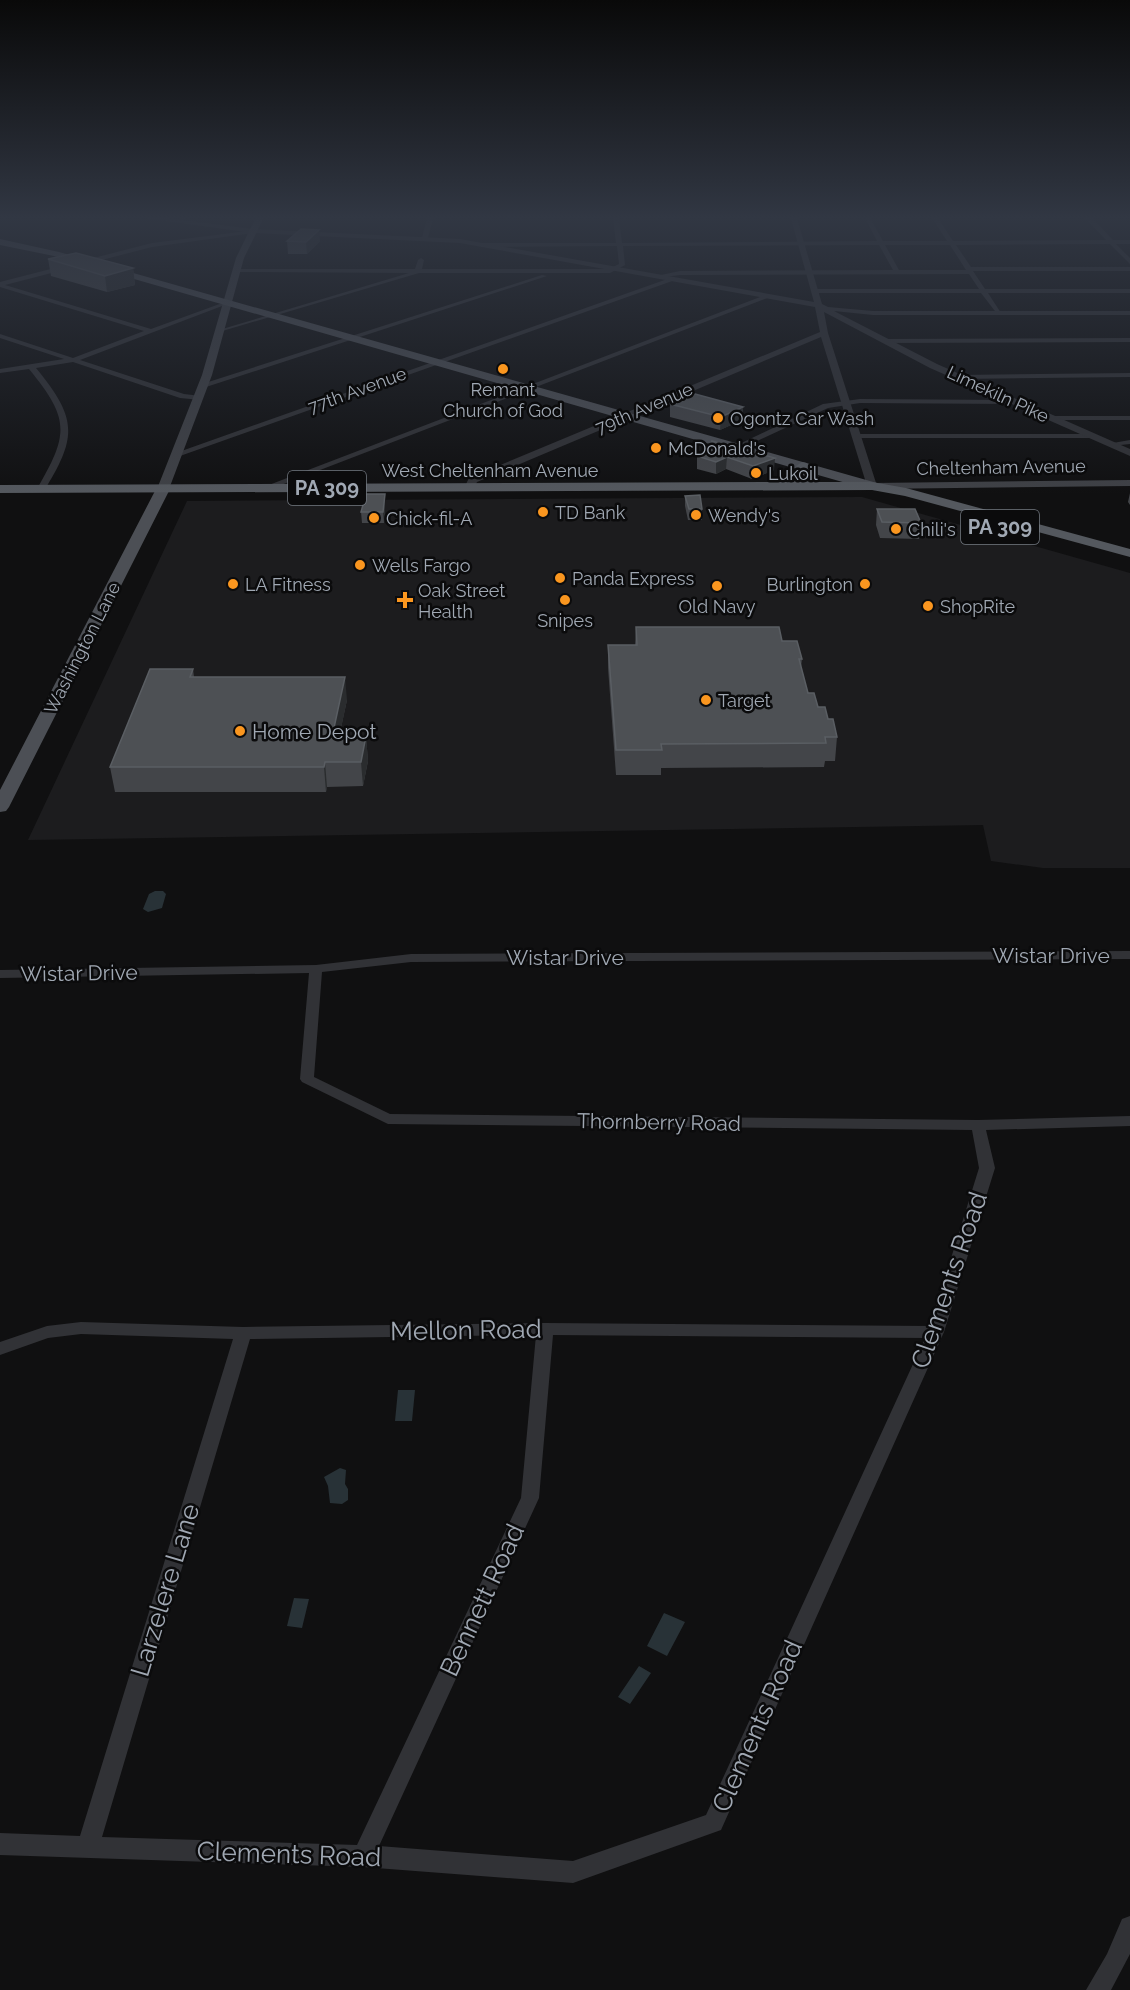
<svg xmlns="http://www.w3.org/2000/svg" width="1130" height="1990" font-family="Raleway,sans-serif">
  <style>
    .built { fill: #1c1c1e }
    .water { fill: #283237 }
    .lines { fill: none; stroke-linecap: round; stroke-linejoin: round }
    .minor { fill: #313236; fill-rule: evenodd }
    .tertiary { fill: #313236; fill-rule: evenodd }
    .secondary { fill: #3f4146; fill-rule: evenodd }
    .primary { fill: #4c4f55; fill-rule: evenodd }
    .trunk { fill: #54585e; fill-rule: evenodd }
    .wall { fill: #434549 }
    .shaded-wall { fill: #2a2c2e }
    .building { fill: #4d5054; stroke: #5a5e63; stroke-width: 1.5 }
    .poi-dot { fill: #fa961f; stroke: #0b0b0c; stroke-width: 2 }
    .labels { text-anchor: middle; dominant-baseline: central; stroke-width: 5; stroke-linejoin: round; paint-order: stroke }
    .far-poi-label { font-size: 18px; fill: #a0a8b3; stroke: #0b0b0c; text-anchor: start }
    .far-street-label { font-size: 18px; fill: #a0a8b3; stroke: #0b0b0c }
    .shield { fill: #0b0b0c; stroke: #737981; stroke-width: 1.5 }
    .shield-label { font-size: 20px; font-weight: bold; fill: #a0a8b3 }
    .poi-label { font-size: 21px; fill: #a0a8b3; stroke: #0b0b0c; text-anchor: start }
    .street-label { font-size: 21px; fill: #a0a8b3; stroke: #0b0b0c }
    .near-street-label { font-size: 26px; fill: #a0a8b3; stroke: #0b0b0c }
  </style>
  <rect width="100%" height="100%" fill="#101011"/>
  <!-- built -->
  <path class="built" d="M862,497L1130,573V868H1043L991,861L983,825L28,840L187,501Z"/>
  <!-- water -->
  <path class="water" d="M155,891H163L166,894L162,908L148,912L143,909L149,894Z
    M398,1390H415L412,1421H395Z
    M340,1468L346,1470L345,1484L348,1489V1500L342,1504L330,1503L328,1486L324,1477Z
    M294,1598L309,1599L302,1628L287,1626Z
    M664,1613L685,1622L667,1656L647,1646Z
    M639,1666L651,1673L630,1704L618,1697Z"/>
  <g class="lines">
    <!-- minor -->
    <path class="minor" d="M183,215H189L182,223H178Z
      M259,215H1130V218H1092L1113,240H1130V244H1116L1130,258V264L1110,244L956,245L971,267H1130V271H973L985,289H1130V293H988L1001,313L998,315L981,293H817L814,291L817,289H979L969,274L680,275L664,277L661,275L680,271L893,270L879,245L623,246L625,265L610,273H419L219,332V330L409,273L235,272L237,269H415L418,260L421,258L424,260L422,269H609L619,264L617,246L482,247L479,245L482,243H616L613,218H433L428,238L425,240L422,238L427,218H261ZM619,218H865L877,241L622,243ZM870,218H932L947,241H883ZM938,218H1085L1106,240L953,241ZM885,245H950L966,270H899Z
      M255,230L253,233L152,247L5,285L151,329L225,302L230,303L80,360L184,394L201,396V400L180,398L73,362L36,368C77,418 78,436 44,491H38L37,489C69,434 70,419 29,369L0,373V369L64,359L0,338V334L73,358L144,331L0,287V282L152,243Z
      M542,275L547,276L206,387L199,385Z
      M673,277L675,280L180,456L173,454Z
      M768,294L770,297L268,490L261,488Z
      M1130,338V342L884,343L881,341L884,339Z
      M1130,373V377L959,379L955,377L959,375Z
      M860,399L1011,400L1015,402L1011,404L860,403L828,408L740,449L733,447L823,404Z
      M1048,416H1130V420H1048Z
      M857,434H1091L1095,436L1091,438H854V434Z
      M1130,440V444L1111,446L1107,444Z
      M1130,951V959L411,962L322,972L314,1077L390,1114L978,1120L1130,1116V1126L986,1130L995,1168L944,1332L721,1830L573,1883L363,1867L0,1855V1833L80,1836L233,1339L81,1334L48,1338L0,1355V1342L47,1326L81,1322L243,1327L545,1323L930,1326L979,1168L972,1130L388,1124L302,1082L300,1079L309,973L0,978V970L316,965L411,954ZM536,1335L521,1498L357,1845L102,1837L250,1339ZM553,1335L925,1338L706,1815L573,1861L379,1846L539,1498Z
      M1130,1916V1954L1111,1990H1086L1107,1954L1122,1919Z"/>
    <!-- tertiary -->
    <path class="tertiary" d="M123,215H142L253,229L460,239L814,302L790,215H796L822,304L828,307L873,311H1130V315H873L834,311L937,364L1130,449V456L930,368L824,312L828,333L877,486L876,488L867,486L821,337L477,482L473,490L469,491L464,488L469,478L820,332L815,307L460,243L253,233Z"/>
    <!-- secondary -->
    <path class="secondary" d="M257,215H265L244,258L212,375L169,489L167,491H159L157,489L202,375L236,258Z
      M1130,480V486L872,489L866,486L872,483Z"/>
    <!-- primary -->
    <path class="primary" d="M0,239L59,252L877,483L879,486L877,489H867L54,256L0,245Z
      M163,485L170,489L9,807L6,811L0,812V790L156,489Z"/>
    <!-- trunk -->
    <path class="trunk" d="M802,462L807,463L819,477L814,482H872L906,488L1130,549V557L905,496L872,490L0,493V485L793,482L805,477L796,466Z"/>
  </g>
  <!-- wall -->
  <path class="wall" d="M287,241H320L307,254H288Z
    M48,259L133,268L135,285L107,292L51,276Z
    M670,404L743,407L742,420L720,430L670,417Z
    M709,451L774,470L752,479L726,469L716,474L697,469V456Z
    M1130,493V505L1128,502Z
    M685,496L702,509V520H688L685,506Z
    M385,505L384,523H362L361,512Z
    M877,509L921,523L919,539L880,538L876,525Z
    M636,627L782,641L802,659L801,667L808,693L818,707L828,719L837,737L835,761H825L824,767L661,768V775H616L608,668V645H635Z
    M193,669L194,677L347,700L339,737L366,736L368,761L363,786L327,787L326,792H115L110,767Z"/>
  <!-- shaded-wall -->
  <path class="shaded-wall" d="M319,230L320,241L307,254L306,242Z
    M133,268L135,285L107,292L105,276Z
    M743,407L742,420L720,430L721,417Z
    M727,457L726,469L716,474V462Z
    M775,458L774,470L752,479L753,466Z
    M385,494V505L384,523L383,512Z
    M345,677L347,700L334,761L332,737Z
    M366,736L368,761L363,786L361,762Z
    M325,762L327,787L326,792L324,767Z"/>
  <!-- building -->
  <path class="building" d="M301,229L319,230L306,242L287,241Z
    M76,253L133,268L105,276L48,259Z
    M695,394L743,407L721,417L670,404Z
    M712,441L775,458L753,466L727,457L716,462L697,456L709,451Z
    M366,494H385L383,512H361Z
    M700,495L702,509H689L685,496Z
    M877,509H915L921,523L882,522Z
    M636,627H779L782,641H797L802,659H799L808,693H814L818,707H825L828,719H833L837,737H825L826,743L661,744L662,750H616L608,645H637Z
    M150,669H193L190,677H345L332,737L366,736L361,762H325L324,767H110Z"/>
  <!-- sky -->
  <linearGradient id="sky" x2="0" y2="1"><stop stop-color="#090909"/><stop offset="0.44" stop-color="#313743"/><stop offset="1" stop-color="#313743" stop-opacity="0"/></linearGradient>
  <rect width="1130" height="494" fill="url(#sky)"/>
  <!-- markers -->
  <g class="poi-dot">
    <circle cx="503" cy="369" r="6"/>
    <circle cx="718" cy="418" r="6"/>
    <circle cx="656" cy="448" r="6"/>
    <circle cx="756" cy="473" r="6"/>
    <circle cx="543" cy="512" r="6"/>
    <circle cx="696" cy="515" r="6"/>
    <circle cx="374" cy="518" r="6"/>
    <circle cx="896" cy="529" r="6"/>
    <circle cx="360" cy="565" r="6"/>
    <circle cx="560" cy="578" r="6"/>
    <circle cx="233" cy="584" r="6"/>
    <circle cx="865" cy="584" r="6"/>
    <circle cx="717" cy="586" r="6"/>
    <path d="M402 591h6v6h6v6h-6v6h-6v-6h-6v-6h6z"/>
    <circle cx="565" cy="600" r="6"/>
    <circle cx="928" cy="606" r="6"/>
    <circle cx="706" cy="700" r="6"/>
    <circle cx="240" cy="731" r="6"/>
  </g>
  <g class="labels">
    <!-- far-poi labels -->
    <g class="far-poi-label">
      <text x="503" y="389" text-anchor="middle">Remant<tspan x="503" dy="21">Church of God</tspan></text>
      <text x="730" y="418">Ogontz Car Wash</text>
      <text x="668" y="448">McDonald's</text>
      <text x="768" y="473">Lukoil</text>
      <text x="555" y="512">TD Bank</text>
      <text x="708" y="515">Wendy's</text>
      <text x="386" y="518">Chick-fil-A</text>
      <text x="908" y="529">Chili's</text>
      <text x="372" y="565">Wells Fargo</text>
      <text x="572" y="578">Panda Express</text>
      <text x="245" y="584">LA Fitness</text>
      <text x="853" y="584" text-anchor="end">Burlington</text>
      <text x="418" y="590">Oak Street<tspan x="418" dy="21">Health</tspan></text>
      <text x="717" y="606" text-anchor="middle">Old Navy</text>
      <text x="940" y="606">ShopRite</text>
      <text x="565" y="620" text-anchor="middle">Snipes</text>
      <text x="718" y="700">Target</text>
    </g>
    <!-- far-street labels -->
    <g class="far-street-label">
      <text transform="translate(357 390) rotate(-20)">77th Avenue</text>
      <text transform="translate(998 394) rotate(25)">Limekiln Pike</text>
      <text transform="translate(644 408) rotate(-23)">79th Avenue</text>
      <text transform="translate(1001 467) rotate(-1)">Cheltenham Avenue</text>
      <text x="490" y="470">West Cheltenham Avenue</text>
      <text transform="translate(82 648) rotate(-63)">Washington Lane</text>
    </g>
    <!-- shield labels -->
    <g class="shield">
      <rect x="288" y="471" width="78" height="34" rx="4.5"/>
      <rect x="961" y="510" width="78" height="34" rx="4.5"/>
    </g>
    <g class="shield-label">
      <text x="327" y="488">PA 309</text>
      <text x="1000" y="527">PA 309</text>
    </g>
    <!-- poi labels -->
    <g class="poi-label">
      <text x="252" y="731">Home Depot</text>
    </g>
    <!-- street labels -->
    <g class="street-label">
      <text x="1051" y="955">Wistar Drive</text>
      <text x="565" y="957">Wistar Drive</text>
      <text transform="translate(79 973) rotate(-1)">Wistar Drive</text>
      <text transform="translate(659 1122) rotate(1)">Thornberry Road</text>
    </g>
    <!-- near-street labels -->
    <g class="near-street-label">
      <text transform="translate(949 1280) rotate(-71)">Clements Road</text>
      <text transform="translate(466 1330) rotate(-1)">Mellon Road</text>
      <text transform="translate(165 1590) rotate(-73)">Larzelere Lane</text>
      <text transform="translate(482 1600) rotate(-65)">Bennett Road</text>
      <text transform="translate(757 1726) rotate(-66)">Clements Road</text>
      <text transform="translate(289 1854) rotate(2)">Clements Road</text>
    </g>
  </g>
</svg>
